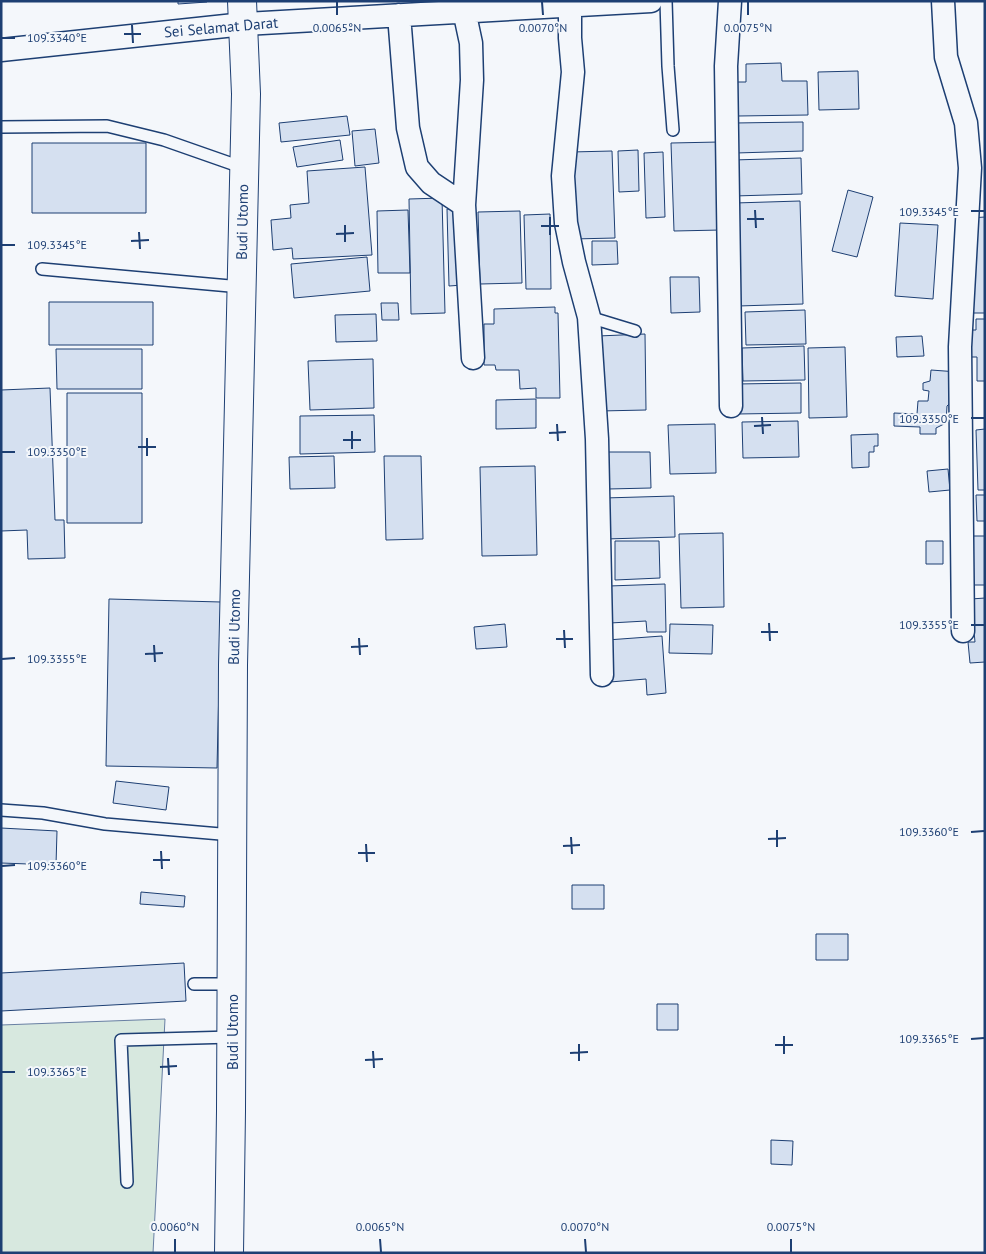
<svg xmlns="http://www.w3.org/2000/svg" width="986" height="1254" font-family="'PT Sans',sans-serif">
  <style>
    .green { fill: #d7e8df; stroke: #687fa3 }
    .building { fill: #d5e0f0; stroke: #1d3f73 }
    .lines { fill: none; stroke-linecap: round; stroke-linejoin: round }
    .service-casing { stroke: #1d3f73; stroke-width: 14 }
    .minor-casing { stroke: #1d3f73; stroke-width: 25 }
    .tertiary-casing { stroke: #1d3f73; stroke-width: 30 }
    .service { stroke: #f4f7fb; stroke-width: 11 }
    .minor { stroke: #f4f7fb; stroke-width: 22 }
    .tertiary { stroke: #f4f7fb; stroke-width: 28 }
    .ticks { fill: none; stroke: #1d3f73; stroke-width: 2 }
    .labels { text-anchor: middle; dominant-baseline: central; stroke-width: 4; stroke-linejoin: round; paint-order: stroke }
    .street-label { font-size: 15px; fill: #1d3f73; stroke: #f4f7fb }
    .ticks-label { font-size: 12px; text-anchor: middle; fill: #1d3f73; stroke: #f4f7fb; stroke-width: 4; stroke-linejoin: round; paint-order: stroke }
  </style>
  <rect width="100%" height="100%" fill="#f4f7fb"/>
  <!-- green -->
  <path class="green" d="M165,1019L153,1253H1V1025Z"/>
  <!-- building -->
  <path class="building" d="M178,1H207V2L178,4Z
    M781,63L782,81H807L808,115L738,116L737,82H746V64Z
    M858,71L859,109L819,110L818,72Z
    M347,116L350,135L281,142L279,123Z
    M803,122V151L736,153L735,123Z
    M375,129L379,163L355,166L352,131Z
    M340,140L343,160L297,167L293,147Z
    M719,142L721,230L674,231L671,143Z
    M32,143H146V213H32Z
    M638,150L639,191L619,192L618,151Z
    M612,151L615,238L573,239L571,152Z
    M663,152L665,217L646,218L644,153Z
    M801,158L802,194L734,196L733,160Z
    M365,167L372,255L293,259L292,248L273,250L271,220L291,218L290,205L309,203L307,171Z
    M848,190L873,197L857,257L832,251Z
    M442,198L445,313L411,314L409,199Z
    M800,201L803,304L738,306L735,203Z
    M447,209H462L463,285L449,286Z
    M408,210L410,273H378L377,211Z
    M520,211L522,283L480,284L478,212Z
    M550,214L551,289H526L524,215Z
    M985,217V313H973L970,218Z
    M900,223L938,225L933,299L895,296Z
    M592,241H617L618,264L592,265Z
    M367,257L370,291L294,298L291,264Z
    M670,277H699L700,312L671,313Z
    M49,302H153V345H49Z
    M381,303H398L399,320H382Z
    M555,307V313H558L560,398H536V388L520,389L519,370H496L495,365H484V324H494V309Z
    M805,310L806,344L746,345L745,312Z
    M376,314L377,341L336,342L335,315Z
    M976,319H985V381H977V357H965V330H976Z
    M645,334L646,410L600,411L598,336Z
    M922,336L924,356L897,357L896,337Z
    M804,346L805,380L743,381L742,348Z
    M845,347L847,417L809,418L808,348Z
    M56,349H142V389H57Z
    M373,359L374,408L310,410L308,361Z
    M931,370L958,372L956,397L947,406L946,423L936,428V434H920V427L894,426V413L917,414L918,401H928L929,391L923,390V383L930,381Z
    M801,383V413L737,414L736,384Z
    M50,388L55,520H64L65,558L28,559L27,530L1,531V390Z
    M67,393H142V523H67Z
    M536,399V428L496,429V400Z
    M374,415L375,452L300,454V416Z
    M798,421L799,457L743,458L742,422Z
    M715,424L716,473L670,474L668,425Z
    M985,429V490H978L976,430Z
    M878,434V446H874V452H869V467L852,468L851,435Z
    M607,452H650L651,488L608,489Z
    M334,456L335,488L290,489L289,457Z
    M384,456H421L423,539L386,540Z
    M535,466L537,555L482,556L480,467Z
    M948,469L950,490L929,492L927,471Z
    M976,495H985V521H977Z
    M674,496L675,537L605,539L604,498Z
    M723,533L724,607L681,608L679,534Z
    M968,536H985V585H969Z
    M615,541H659L660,578L615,580Z
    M926,541H943V564H926Z
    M665,584L666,632H647L646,621L610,623L609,586Z
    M985,598V662L970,663L968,642H975L971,599Z
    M109,599L221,602L217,768L106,766Z
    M505,624L507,647L476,649L474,627Z
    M670,624L713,625L712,654L669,653Z
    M662,636L666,693L647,695L646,679L610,682L607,640Z
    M116,781L169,787L166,810L113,803Z
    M1,828L57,831L56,865L1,863Z
    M572,885H604V909H572Z
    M141,892L185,896L184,907L140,904Z
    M816,934H848V960H816Z
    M184,963L186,1001L1,1011V973Z
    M657,1004H678V1030H657Z
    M771,1140L793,1141L792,1165L771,1164Z"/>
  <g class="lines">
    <!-- service casing -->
    <g class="service-casing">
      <path id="service" d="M666,1L668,66L673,130
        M1,127L107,126L164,140L244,168
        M42,269L241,287
        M589,317L635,331
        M1,810L43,813L105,824L232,835
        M194,984H232
        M127,1182L121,1040L232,1037"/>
    </g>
    <!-- minor casing -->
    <g class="minor-casing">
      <path id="minor" d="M462,1L471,43L472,80L464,205L473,358
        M730,1L726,66L731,406
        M943,1L946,57L966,123L970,168L960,347L963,631
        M570,6V38L573,72L563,176L566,223L574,262L589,317L597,439L602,675
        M399,15L408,128L417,167L431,183L464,205
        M1,50L244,24L651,1"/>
    </g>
    <!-- tertiary casing -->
    <g class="tertiary-casing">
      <path id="tertiary" d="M229,1253L231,1111L233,665L246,94L242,1"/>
    </g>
    <!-- service -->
    <use href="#service" class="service"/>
    <!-- minor -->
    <use href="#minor" class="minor"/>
    <!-- tertiary -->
    <use href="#tertiary" class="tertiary"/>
  </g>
  <!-- ticks -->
  <path class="ticks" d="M337,2V15M542,2L543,15M748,2V15M132,25L133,43M124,34H141M2,38H15M755,210L756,228M971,211H984M550,217V235M747,219H764M345,225V242M541,226H559M139,232L140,249M336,234L354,233M131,241L149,240M2,245H15M762,417L763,434M971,418H984M557,424L558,441M754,426L771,425M352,431V449M549,433L566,432M147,438V456M343,440H361M138,447H156M2,452H15M769,623L770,641M971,625H984M564,630L565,648M761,632H778M359,638L360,655M556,639H573M154,645L155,662M351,647L368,646M145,654L163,653M2,659L15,658M777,830V847M971,832L984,831M571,837L572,854M768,839L786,838M366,844L367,862M563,846L580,845M161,851L162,869M358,853H375M153,860H170M2,866L15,865M784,1036V1054M971,1039L984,1038M579,1044V1061M775,1045H793M373,1051L374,1068M570,1053L588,1052M168,1058L169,1075M365,1060L383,1059M160,1067L177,1066M2,1072H15M175,1239V1252M380,1239L381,1252M585,1239L586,1252M791,1239V1252"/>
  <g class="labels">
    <!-- street labels -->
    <g class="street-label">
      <text transform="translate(221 27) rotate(-5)">Sei Selamat Darat</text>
      <text transform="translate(242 222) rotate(-89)">Budi Utomo</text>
      <text transform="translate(234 627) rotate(-89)">Budi Utomo</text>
      <text transform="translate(232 1032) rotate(-90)">Budi Utomo</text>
    </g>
  </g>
  <g class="ticks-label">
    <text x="337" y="32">0.0065°N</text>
    <text x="543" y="32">0.0070°N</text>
    <text x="748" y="32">0.0075°N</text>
    <text x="57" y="42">109.3340°E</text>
    <text x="929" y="216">109.3345°E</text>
    <text x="57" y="249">109.3345°E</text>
    <text x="929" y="423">109.3350°E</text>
    <text x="57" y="456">109.3350°E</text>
    <text x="929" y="629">109.3355°E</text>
    <text x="57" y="663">109.3355°E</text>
    <text x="929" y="836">109.3360°E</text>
    <text x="57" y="870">109.3360°E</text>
    <text x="929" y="1043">109.3365°E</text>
    <text x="57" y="1076">109.3365°E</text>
    <text x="175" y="1231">0.0060°N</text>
    <text x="380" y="1231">0.0065°N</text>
    <text x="585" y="1231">0.0070°N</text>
    <text x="791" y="1231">0.0075°N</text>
  </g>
  <!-- border -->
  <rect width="986" height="1254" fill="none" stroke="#1d3f73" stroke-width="5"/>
</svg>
